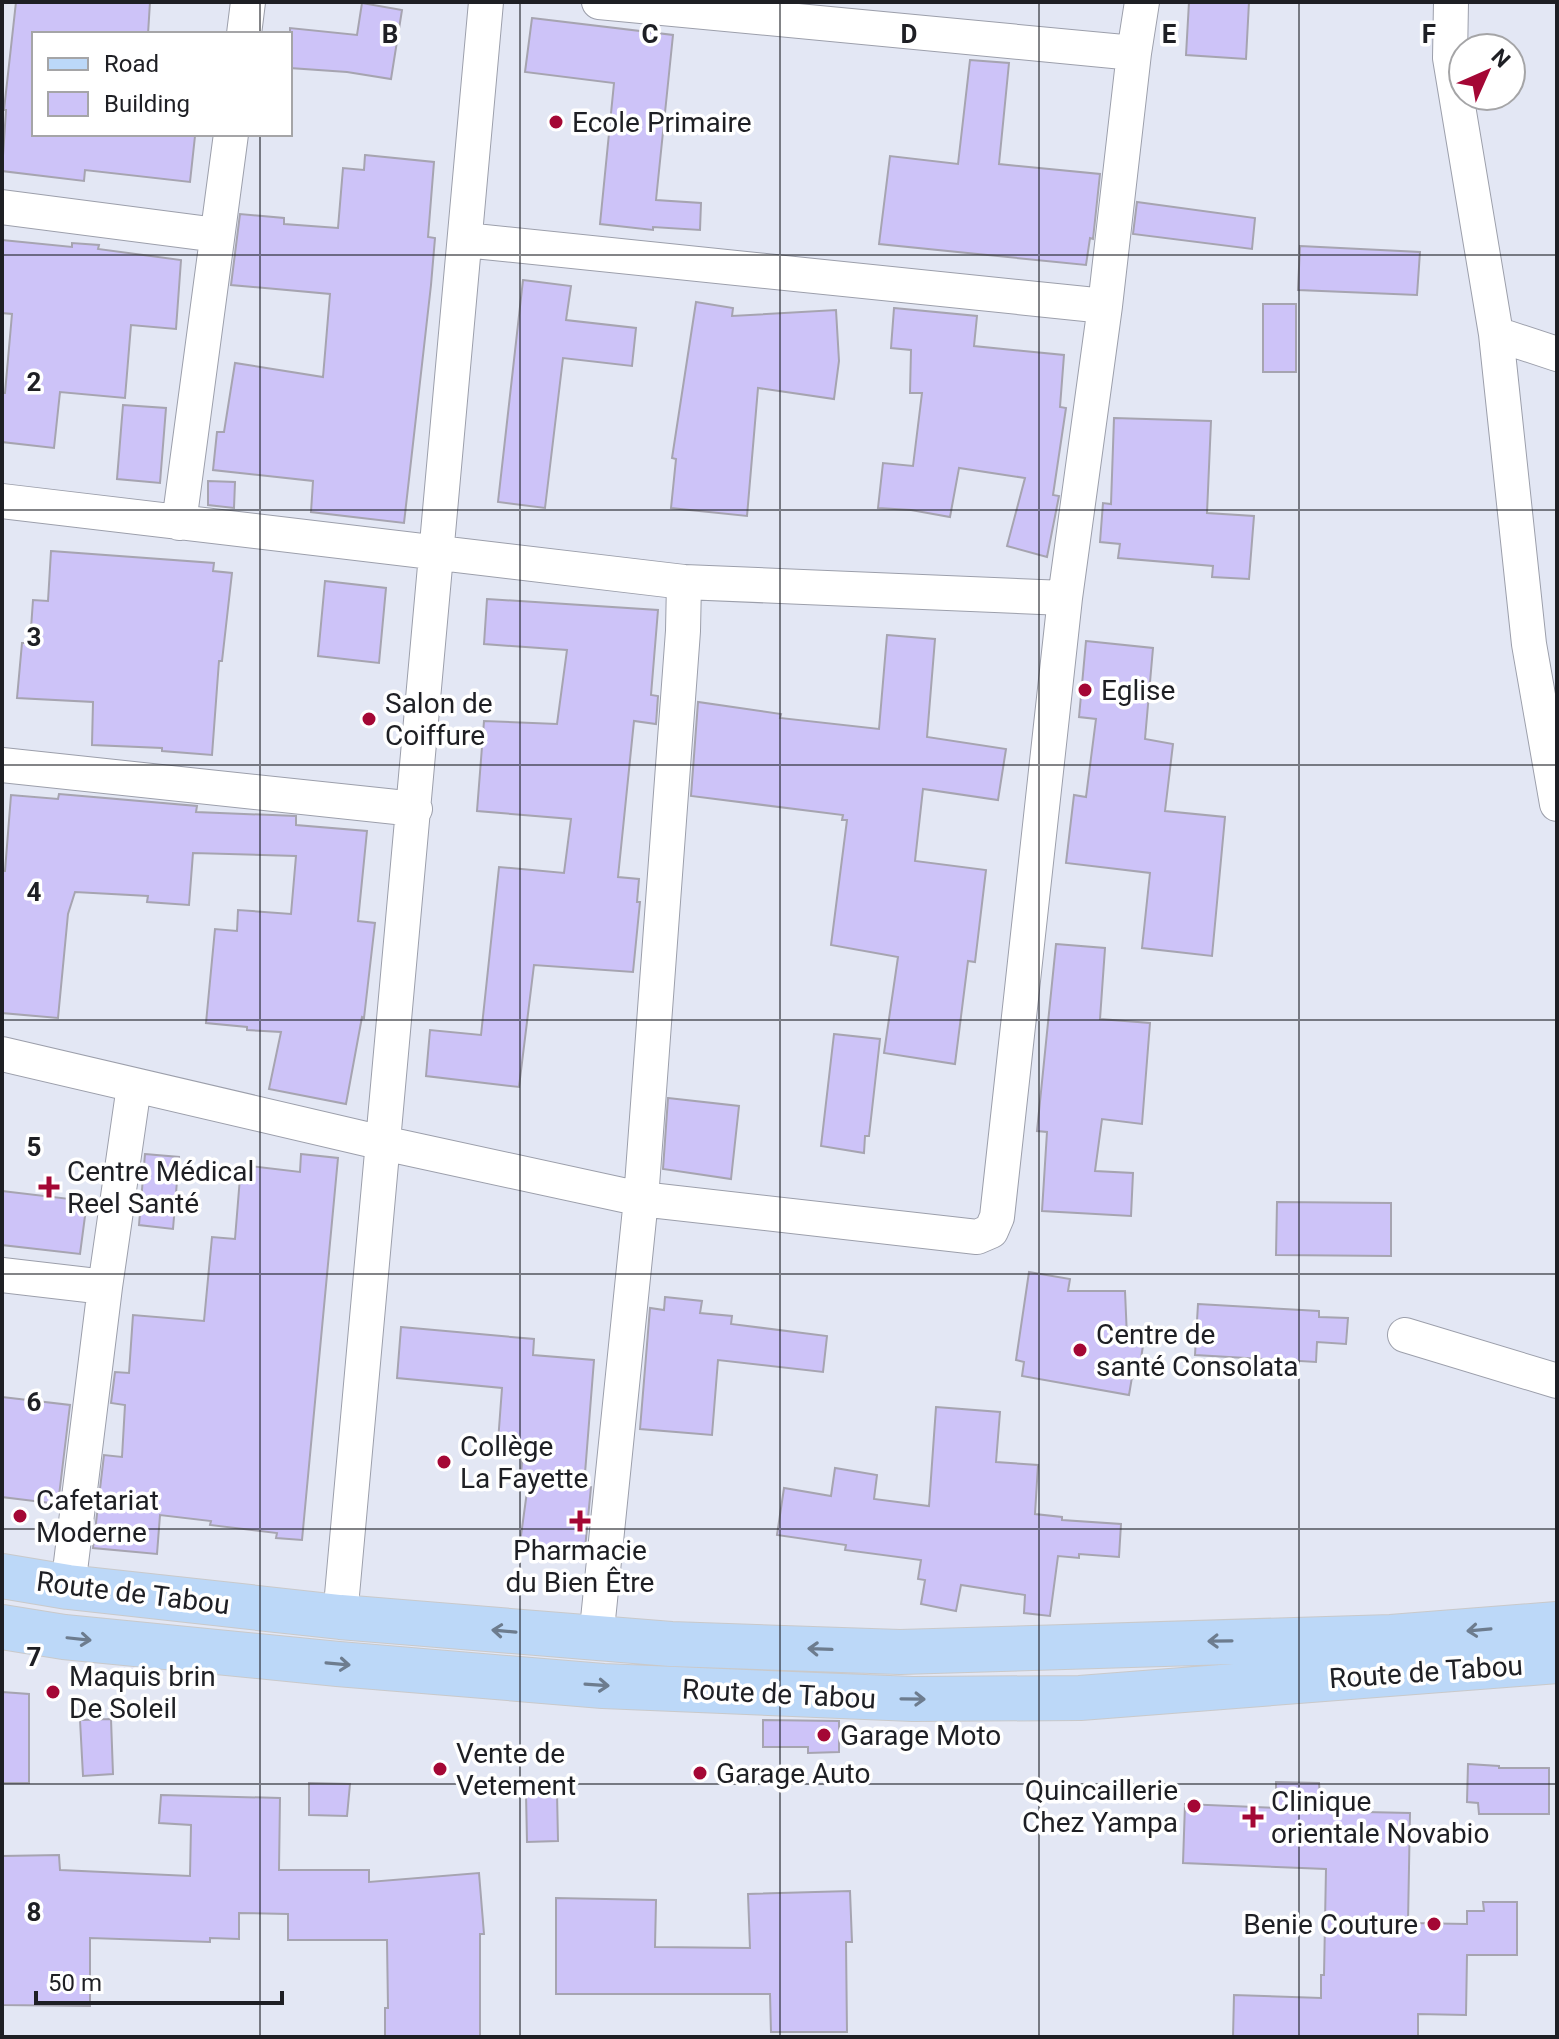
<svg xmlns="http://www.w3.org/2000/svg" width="1559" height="2039" font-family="Roboto,sans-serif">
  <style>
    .building { fill: #cdc3f8; stroke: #a6a4b0; stroke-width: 2 }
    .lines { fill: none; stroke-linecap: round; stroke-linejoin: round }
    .minor-casing { stroke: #9c9fab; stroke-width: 36 }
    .major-casing { stroke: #c9c9ca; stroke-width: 46 }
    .minor { stroke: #fff; stroke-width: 34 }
    .major { stroke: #bcd8f8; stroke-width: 44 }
    .oneway { stroke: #6d7c8e }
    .grid { fill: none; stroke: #1e1f24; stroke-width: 2; stroke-opacity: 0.55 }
    .poi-dot { fill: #a40735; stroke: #fff; stroke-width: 3 }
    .labels { text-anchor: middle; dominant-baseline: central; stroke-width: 7; stroke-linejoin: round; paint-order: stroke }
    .poi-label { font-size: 28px; fill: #1e1f24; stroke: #fff; text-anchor: start }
    .street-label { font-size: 28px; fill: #1e1f24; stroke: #fff }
    .grid-label { font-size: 26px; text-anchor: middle; font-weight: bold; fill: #1e1f24; stroke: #fff; stroke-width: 7; stroke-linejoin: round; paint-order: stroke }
  </style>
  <rect width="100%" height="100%" fill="#e3e7f4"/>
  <!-- building -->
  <path class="building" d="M16,2H150L148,34H34V134H173L195,136L190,182L85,170L84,181L2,171L6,110H4Z
    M1189,2H1249L1246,59L1186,55Z
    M362,3L402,10L391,79L347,72L290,68V28L357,35Z
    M532,18L673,35L656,200L701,203L700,230L653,227V230L600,224L614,83L525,72Z
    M970,60L1009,63L999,164L1100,174L1093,239L1090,238L1086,265L879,244L890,156L958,164Z
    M365,155L434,162L428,237L435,238L431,285L404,523L311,512L313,481L213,470L217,432H224L235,363L323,377L330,294L231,285L240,214L284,218V224L338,228L343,168L364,170Z
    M1137,202L1255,218L1252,249L1133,234Z
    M2,240L72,247V243L99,245L98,249L181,260L176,329L131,325L125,398L60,392L54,448L2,442V393H5L12,314L2,313Z
    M1300,246L1420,252L1417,295L1298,290Z
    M523,280L571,286L566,320L636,328L632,366L563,358L545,508L498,502Z
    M696,302L733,308L732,316L836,310L839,361L834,399L758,388L747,516L671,508L676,459L672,458Z
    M1263,304H1296V372H1263Z
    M894,308L977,316L974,346L1064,355L1060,407L1066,408L1053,495L1059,496L1047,557L1007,546L1025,478L959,468L950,517L911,510L878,508L883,463L913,466L922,393H910L911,350L891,348Z
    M123,405L166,408L160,483L117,479Z
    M1114,418L1211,421L1207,513L1254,516L1249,579L1212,577L1213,566L1118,558L1120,544L1100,542L1103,503L1111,504Z
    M208,481L235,482L234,508L208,505Z
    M51,551L214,563L213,571L232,573L222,661H219L212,755L162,751V748L92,745L93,702L17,698L22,643H30L33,600L48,601Z
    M325,581L386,588L379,663L318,656Z
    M487,599L658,610L651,695L658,696L656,724L634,721L618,877L639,879L637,902H640L633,972L534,965L519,1087L426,1076L430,1030L481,1035L499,867L564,873L571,819L477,811L484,721L557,724L567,650L484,644Z
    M887,635L935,639L927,737L1006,749L998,800L923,789L915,861L986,870L975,962L968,961L955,1064L884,1053L898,957L831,945L847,820H842L843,815L691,796L698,702L781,714L780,718L879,729Z
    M1086,641L1153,648L1145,739L1173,744L1165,811L1225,817L1212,956L1142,948L1150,873L1066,863L1074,795L1086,797L1096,719L1079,717Z
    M59,794L197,806L196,812L296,816V825L367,831L358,921L375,923L364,1018L362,1017L346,1104L269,1089L281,1032L247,1030V1027L206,1023L215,929L237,931L238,910L291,914L296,856L193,853L189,905L147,902L148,896L75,892L68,914L58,1018L2,1013V871H5L11,795L58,799Z
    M1056,944L1105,948L1100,1019L1150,1023L1142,1124L1102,1119L1095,1171L1133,1173L1131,1216L1042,1211L1047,1132L1037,1131Z
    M834,1034L880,1039L869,1136H865L864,1153L821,1146Z
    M668,1098L739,1106L731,1179L663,1169Z
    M145,1154L179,1157L173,1229L139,1225Z
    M301,1154L338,1158L302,1540L276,1538L277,1533L210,1525L211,1521L160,1515L157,1554L93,1548L104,1455L122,1457L125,1405L111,1403L115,1372L129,1373L133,1315L204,1321L212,1237L235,1239L241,1165L300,1172Z
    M2,1191L87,1201L80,1254L2,1245Z
    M1277,1202L1391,1203V1256L1276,1255Z
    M1029,1272L1070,1279L1068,1291H1125L1127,1337L1144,1339L1138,1378L1132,1377L1129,1395L1022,1376L1024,1362L1016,1360Z
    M665,1297L702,1301L700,1313L732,1316L731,1324L827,1336L823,1372L718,1360L712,1435L640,1429L650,1308L664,1310Z
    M1198,1304L1319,1311V1317L1348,1318L1346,1344L1317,1342L1316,1362L1195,1355Z
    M401,1327L534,1339L533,1355L594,1360L584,1486L591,1487L584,1559L519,1550L529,1477L521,1476L523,1445L498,1442L502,1388L397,1378Z
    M2,1397L70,1405L58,1504L2,1497Z
    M936,1407L1000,1412L996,1462L1038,1465L1035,1514L1062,1517V1520L1121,1524L1119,1557L1079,1554V1558L1058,1556L1050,1616L1024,1613L1025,1595L961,1585L956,1611L921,1604L925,1580L918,1579L921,1560L845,1550L846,1545L777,1535L784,1488L831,1496L835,1468L877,1475L874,1499L929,1506Z
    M2,1692L29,1694V1783H2Z
    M111,1719L113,1774L83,1776L80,1720Z
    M763,1720L839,1721V1752L808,1753V1747H763Z
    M1468,1764L1499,1766V1768H1549V1814H1479L1478,1803L1467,1802Z
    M1276,1782L1319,1783L1321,1811L1410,1813L1408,1923L1467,1924V1911H1484L1483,1902H1517V1955H1467L1466,2015L1418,2014V2037H1233L1234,1995L1321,1998V1975H1324L1326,1869L1183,1863L1185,1804L1276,1808Z
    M309,1783L350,1784L347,1816L309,1815Z
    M557,1792L558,1841L527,1842L526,1793Z
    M161,1795L280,1798L279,1870H369V1882L479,1873L484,1934H480V2037H385V2008H388L387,1940H288V1914L239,1913V1939L210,1938V1942L90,1938V2006L2,2005V1856L59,1855L60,1870L190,1876L191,1825L159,1823Z
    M850,1891L852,1942H846L847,2032H771L770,1994H556V1898L656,1900L655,1947L750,1948L748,1894Z"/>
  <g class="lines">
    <!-- minor casing -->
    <g class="minor-casing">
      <path id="minor" d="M599,2L1134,53
        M1451,2L1450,58L1496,334L1529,644L1557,804
        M244,34L248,2
        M2,207L217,235
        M465,240L1105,306
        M1496,334L1557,354
        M2,501L684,582L1065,598
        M179,523L231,134
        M2,765L415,809
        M2,1054L383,1143L641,1199L977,1237L991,1231L997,1217L1065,598L1105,306L1134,53L1142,2
        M2,1275L105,1287
        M1405,1335L1557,1381
        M68,1587L105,1287L134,1086
        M340,1617L486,2
        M596,1639L641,1199L683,631L684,582"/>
    </g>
    <!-- major casing -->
    <g class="major-casing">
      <path id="major" d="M2,1576L68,1587L340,1617L671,1644L900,1652L1391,1637L1557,1624
        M2,1627L64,1637L338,1664L603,1686L913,1699L1080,1698L1557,1661"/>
    </g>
    <!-- minor -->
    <use href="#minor" class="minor"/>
    <!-- major -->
    <use href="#major" class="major"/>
  </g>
  <!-- one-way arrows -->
  <defs><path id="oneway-shaft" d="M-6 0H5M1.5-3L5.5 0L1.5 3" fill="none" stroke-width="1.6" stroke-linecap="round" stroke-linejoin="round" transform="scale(2)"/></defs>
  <g class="oneway">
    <use href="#oneway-shaft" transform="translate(1479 1630) rotate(175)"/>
    <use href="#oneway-shaft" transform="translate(504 1631) rotate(-175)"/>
    <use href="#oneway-shaft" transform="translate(79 1639) rotate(6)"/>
    <use href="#oneway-shaft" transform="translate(1220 1641) rotate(179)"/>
    <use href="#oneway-shaft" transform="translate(820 1649) rotate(-178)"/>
    <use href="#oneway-shaft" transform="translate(338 1664) rotate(5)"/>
    <use href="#oneway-shaft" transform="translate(597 1685) rotate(4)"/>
    <use href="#oneway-shaft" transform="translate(913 1699) rotate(1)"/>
  </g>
  <!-- grid -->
  <path class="grid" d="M260,2V34M520,2V2037M780,2V2037M1039,2V2037M1299,2V2037M260,134V2037M2,255H1557M2,510H1557M2,765H1557M2,1020H1557M2,1274H1557M2,1529H1557M2,1784H1557"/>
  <!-- markers -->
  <g class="poi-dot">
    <circle cx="556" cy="122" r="8"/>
    <circle cx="1085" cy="690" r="8"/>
    <circle cx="369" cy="719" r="8"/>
    <path d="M45 1175h8v8h8v8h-8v8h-8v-8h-8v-8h8z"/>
    <circle cx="1080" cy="1350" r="8"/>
    <circle cx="444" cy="1462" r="8"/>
    <circle cx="20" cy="1516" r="8"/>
    <path d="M576 1509h8v8h8v8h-8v8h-8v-8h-8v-8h8z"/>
    <circle cx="53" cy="1692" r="8"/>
    <circle cx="824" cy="1735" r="8"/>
    <circle cx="440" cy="1769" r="8"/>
    <circle cx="700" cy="1773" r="8"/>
    <circle cx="1194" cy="1806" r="8"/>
    <path d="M1249 1805h8v8h8v8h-8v8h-8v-8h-8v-8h8z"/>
    <circle cx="1434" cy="1924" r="8"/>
  </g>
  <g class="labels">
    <!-- poi labels -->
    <g class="poi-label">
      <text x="572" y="122">Ecole Primaire</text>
      <text x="1101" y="690">Eglise</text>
      <text x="385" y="703">Salon de<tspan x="385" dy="32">Coiffure</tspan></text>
      <text x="67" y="1171">Centre Médical<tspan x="67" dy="32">Reel Santé</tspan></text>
      <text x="1096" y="1334">Centre de<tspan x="1096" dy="32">santé Consolata</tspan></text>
      <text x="460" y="1446">Collège<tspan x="460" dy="32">La Fayette</tspan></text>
      <text x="36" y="1500">Cafetariat<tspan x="36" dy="32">Moderne</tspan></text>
      <text x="580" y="1550" text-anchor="middle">Pharmacie<tspan x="580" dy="32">du Bien Être</tspan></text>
      <text x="69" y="1676">Maquis brin<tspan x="69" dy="32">De Soleil</tspan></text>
      <text x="840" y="1735">Garage Moto</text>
      <text x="456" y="1753">Vente de<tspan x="456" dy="32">Vetement</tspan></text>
      <text x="716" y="1773">Garage Auto</text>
      <text x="1178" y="1790" text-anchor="end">Quincaillerie<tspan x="1178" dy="32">Chez Yampa</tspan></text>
      <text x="1271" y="1801">Clinique<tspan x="1271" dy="32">orientale Novabio</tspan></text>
      <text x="1418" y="1924" text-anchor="end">Benie Couture</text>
    </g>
    <!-- street labels -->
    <g class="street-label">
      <text transform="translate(133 1593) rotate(7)">Route de Tabou</text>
      <text transform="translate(1426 1672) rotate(-4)">Route de Tabou</text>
      <text transform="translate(779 1694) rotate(3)">Route de Tabou</text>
    </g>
  </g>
  <g class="grid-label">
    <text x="390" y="43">B</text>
    <text x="650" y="43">C</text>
    <text x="909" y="43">D</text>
    <text x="1169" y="43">E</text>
    <text x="1429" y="43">F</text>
    <text x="34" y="391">2</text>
    <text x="34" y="646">3</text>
    <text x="34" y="901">4</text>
    <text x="34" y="1156">5</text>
    <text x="34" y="1411">6</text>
    <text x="34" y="1666">7</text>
    <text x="34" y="1921">8</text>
  </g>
  <!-- border -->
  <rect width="1559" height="2039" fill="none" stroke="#1e1f24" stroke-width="8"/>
  <!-- legend -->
  <rect x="32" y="32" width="260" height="104" fill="#ffffff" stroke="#a5a5a7" stroke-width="2"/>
  <rect x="48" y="58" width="40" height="12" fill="#bcd8f8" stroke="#a5a5a7" stroke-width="2"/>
  <text x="104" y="72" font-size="24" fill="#1e1f24">Road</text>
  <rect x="48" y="92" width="40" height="24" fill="#cdc3f8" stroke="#a5a5a7" stroke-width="2"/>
  <text x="104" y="112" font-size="24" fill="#1e1f24">Building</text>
  <!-- north arrow -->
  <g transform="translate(1487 72) rotate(45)"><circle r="38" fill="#ffffff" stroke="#a5a5a7" stroke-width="2"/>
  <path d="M0-6L14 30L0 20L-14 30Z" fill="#a40735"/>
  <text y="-12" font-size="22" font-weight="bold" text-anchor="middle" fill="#1e1f24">N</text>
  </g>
  <!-- scale -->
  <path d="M36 1991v12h246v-12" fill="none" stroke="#1e1f24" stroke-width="4"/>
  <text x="48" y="1991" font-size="24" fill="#1e1f24" stroke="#ffffff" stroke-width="6" paint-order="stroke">50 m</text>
</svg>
